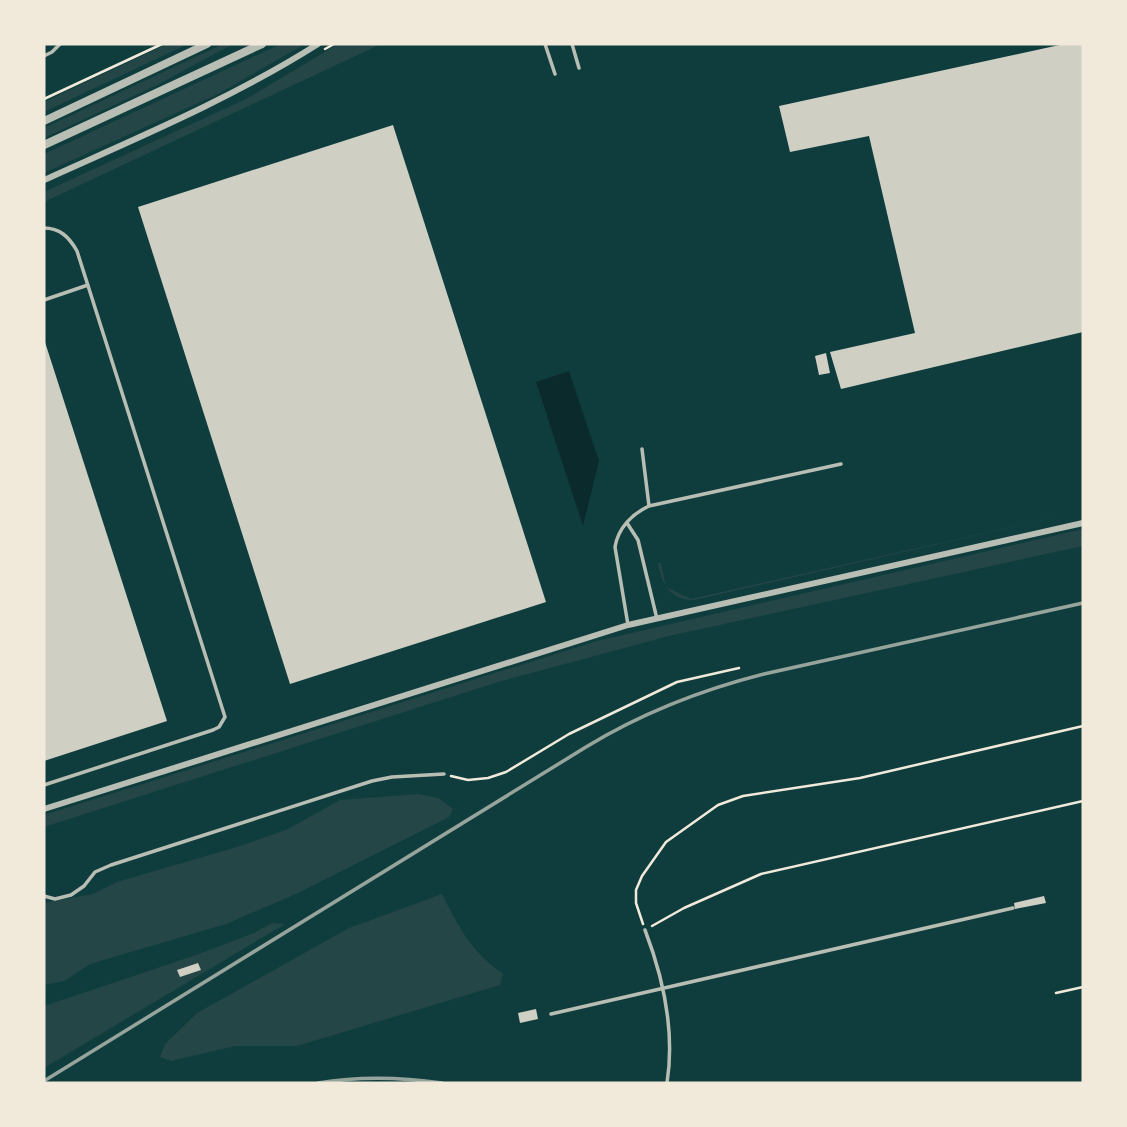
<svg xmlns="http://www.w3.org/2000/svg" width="1127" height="1127" font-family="Manrope,sans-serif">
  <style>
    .green { fill: #244646 }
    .water { fill: #0a2a2b }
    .building { fill: #cfcfc3 }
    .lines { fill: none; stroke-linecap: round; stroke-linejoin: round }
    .path { stroke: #f1e9da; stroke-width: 2.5 }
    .service { stroke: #b8beb3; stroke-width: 3.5 }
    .minor { stroke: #b8beb3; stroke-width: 6 }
    .tertiary { stroke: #b8beb3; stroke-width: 8 }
    .rail { stroke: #97a49c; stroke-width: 3.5 }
  </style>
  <rect width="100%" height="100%" fill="#0f3d3e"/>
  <!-- green -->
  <path class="green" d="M167,44H188L44,112V102Z
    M223,44H233L157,85L44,138V128Z
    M281,44H305L218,94L44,173V154Z
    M338,44H381L44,202V192L246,99Z
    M1083,511L694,600C670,600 662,584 658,563H661L666,587L691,599Z
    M1083,529V546L669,636L498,682L44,827V815L597,641Z
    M418,794L438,798L453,809L449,817L298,893L226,924L90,964L64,981L44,985V903L93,894L117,882L237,847L286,830L340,800Z
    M442,894C459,928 471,951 503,974L500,985L297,1046H235L171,1061L160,1057L165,1044L197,1013L349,928Z
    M272,923L285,924L44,1068V1006L199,954L254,933Z"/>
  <!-- water -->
  <path class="water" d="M569,371L599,461L583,526L536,382Z"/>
  <!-- building -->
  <path class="building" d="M1064,44H1083V332L841,389L830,352L915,333L869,136L790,152L779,106Z
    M393,125L546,602L290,684L138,207Z
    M44,339L167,721L44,761Z
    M826,353L830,373L819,375L815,356Z
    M1044,896L1046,903L1015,909L1014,903Z
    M198,963L201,970L180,977L177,970Z
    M536,1009L538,1019L520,1023L518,1013Z"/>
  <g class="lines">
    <!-- path -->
    <path class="path" d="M325,49L334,44
      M44,99L162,44
      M451,776L468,780L488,778L506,772L569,734L677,682L739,668
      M643,924L636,903V890L642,876L666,842L718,805L743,796L860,778L1083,726
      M652,926L684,908L761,874L1083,801
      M1056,993L1083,987"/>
    <!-- service -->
    <path class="service" d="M545,44L555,74
      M572,44L579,68
      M44,56L52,52L60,44
      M44,228C60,228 69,237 77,251L225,717L219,727L213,730L44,785
      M44,300L88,285
      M642,449L649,506
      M627,523L638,540L657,619
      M628,625L615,547C618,528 632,514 649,506L841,464
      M44,896L55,899L71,895L84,886L95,872L111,865L372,781L392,777L444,774
      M645,930C663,977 675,1032 667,1083
      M551,1014L1013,908"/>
    <!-- minor -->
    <path class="minor" d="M44,180C137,138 231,99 318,44
      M44,809L628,625L1083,523"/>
    <!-- tertiary -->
    <path class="tertiary" d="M44,121L207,44
      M44,145L262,44"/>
    <!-- rail -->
    <path class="rail" d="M44,1081L586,747C642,713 701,690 764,674L1083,603
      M318,1083C359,1076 400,1077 442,1083"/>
  </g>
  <!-- border -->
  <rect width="1127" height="1127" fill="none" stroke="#f1e9da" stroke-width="91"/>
</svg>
